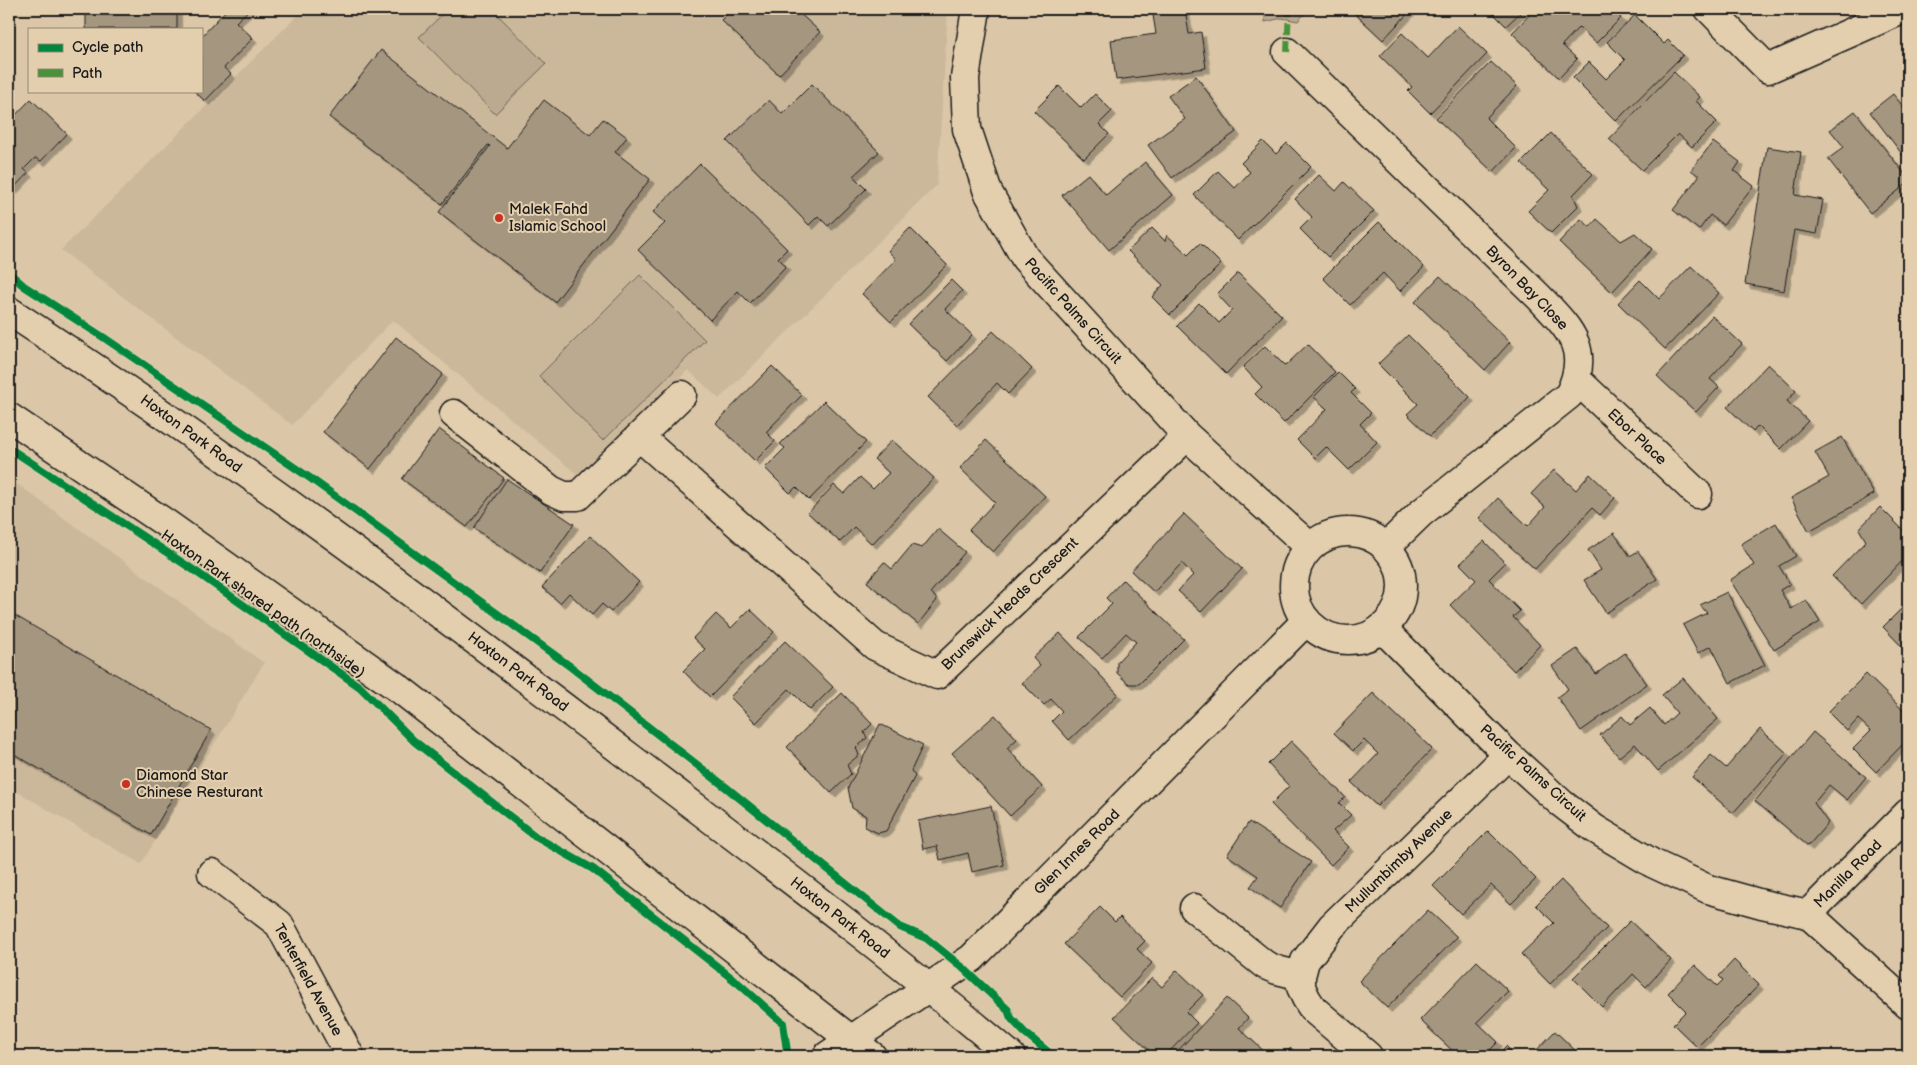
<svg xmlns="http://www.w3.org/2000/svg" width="1917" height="1065" font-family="'Balsamiq Sans',sans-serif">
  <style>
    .built { fill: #cbb89b }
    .green { fill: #bbaa90; stroke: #6c6356 }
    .building { fill: #a59680; stroke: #1c1c1c; filter: url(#shadow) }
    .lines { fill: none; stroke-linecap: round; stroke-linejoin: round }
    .minor-casing { stroke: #1c1c1c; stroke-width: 31 }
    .major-casing { stroke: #1c1c1c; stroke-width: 31 }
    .minor { stroke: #e3cead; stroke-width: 28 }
    .major { stroke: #e3cead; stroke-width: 28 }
    .quiet { stroke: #49923c; stroke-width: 6; stroke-dasharray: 12 6; stroke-linecap: butt }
    .cycleway-casing { stroke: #e3cead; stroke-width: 11 }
    .cycleway { stroke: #00873e; stroke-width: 8 }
    .poi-dot { fill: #c8321e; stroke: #e3cead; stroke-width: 2 }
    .labels { text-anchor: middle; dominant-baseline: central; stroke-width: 4; stroke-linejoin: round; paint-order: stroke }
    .poi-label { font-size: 15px; fill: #1c1c1c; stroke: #e3cead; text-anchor: start }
    .street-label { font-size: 15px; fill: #1c1c1c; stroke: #e3cead }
  </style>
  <defs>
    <filter id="shadow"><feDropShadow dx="4.5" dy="4.5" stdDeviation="0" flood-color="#0004"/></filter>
  </defs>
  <rect width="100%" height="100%" fill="#dbc7a7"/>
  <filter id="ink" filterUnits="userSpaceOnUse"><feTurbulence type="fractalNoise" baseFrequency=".02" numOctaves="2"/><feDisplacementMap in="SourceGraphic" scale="10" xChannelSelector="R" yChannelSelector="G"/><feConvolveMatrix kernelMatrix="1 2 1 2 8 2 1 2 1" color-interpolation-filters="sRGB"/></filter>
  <g filter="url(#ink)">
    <!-- built -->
    <path class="built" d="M304,9H948L937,185L719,399L688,370L579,476L393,320L292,425L61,250Z
      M9,478L264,663L141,864L9,787Z"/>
    <!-- green -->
    <path class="green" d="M448,9H492L546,64L495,114L419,37Z
      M1265,9H1309L1298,21L1282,18L1265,22Z
      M640,275L705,340L603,441L539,376Z"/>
    <!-- building -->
    <path class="building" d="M86,9H177V29H86Z
      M227,9H250L236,22L253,38L224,68L231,74L205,101L194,91H201V37Z
      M732,9H795L820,32L779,75L721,20Z
      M1152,9H1185L1189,34L1201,32L1206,68L1116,80L1111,40L1156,34Z
      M1350,9H1412L1383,40Z
      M1489,9H1524L1506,26Z
      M1535,9H1612L1621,18L1596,43L1579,27L1562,45L1577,59L1559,78L1512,33Z
      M1635,15L1664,44L1668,40L1683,55L1616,121L1573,78L1589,62L1606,79L1625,60L1607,42Z
      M1458,26L1487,54L1430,113L1408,91L1412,87L1380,56L1402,33L1428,58Z
      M381,50L507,148L544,100L590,135L603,119L627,137L615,152L650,179L555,302L439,212L490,146L488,145L442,204L329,117Z
      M1491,62L1517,86L1486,118L1516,148L1493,172L1436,118Z
      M1674,72L1700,97L1696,101L1717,122L1692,147L1678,134L1642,170L1609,139Z
      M1196,76L1236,132L1172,178L1148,145L1185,119L1168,96Z
      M812,84L879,152L853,176L866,189L828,226L818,216L809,225L727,141L769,100L782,114Z
      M1059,86L1081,108L1095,94L1112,111L1099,124L1109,134L1084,159L1034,111Z
      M1893,94L1908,113V162L1870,112Z
      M31,99L67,134L41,161L35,158L24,169L28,173L9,193V122Z
      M1855,111L1908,178V183L1870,213L1828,159L1844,147L1830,130Z
      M1551,133L1593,174L1573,195L1578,206L1551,233L1528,211L1549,190L1521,163Z
      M1263,141L1276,154L1287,143L1311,167L1238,240L1194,195L1218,171L1235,188L1250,172L1241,163Z
      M1713,142L1740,162L1734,171L1754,186L1723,225L1710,215L1699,230L1673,210L1699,176L1691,170Z
      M1767,147L1801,152L1795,195L1823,200L1817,234L1794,230L1784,291L1745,284Z
      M1145,162L1173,195L1109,250L1062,195L1088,174L1106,195Z
      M700,164L787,249L778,258L786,266L750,303L738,291L710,320L638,250L665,223L653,212Z
      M1319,175L1336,191L1344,182L1374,211L1328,257L1300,229L1312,217L1295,199Z
      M1581,219L1590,227L1597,219L1621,241L1635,233L1652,249L1612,292L1559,242Z
      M1379,222L1424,267L1400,291L1383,273L1350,305L1323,278Z
      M910,228L947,265L891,322L862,294L896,259L888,251Z
      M1152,228L1165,241L1167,235L1188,255L1200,243L1221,264L1170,315L1152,297L1163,285L1128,251Z
      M1691,266L1719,293L1665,349L1618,303L1640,280L1659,299Z
      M1238,273L1282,316L1226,374L1177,326L1199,303L1219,323L1232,310L1217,294Z
      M1440,276L1510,342L1485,370L1415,302Z
      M951,280L962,291L945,309L972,335L947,361L908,324Z
      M1712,316L1742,344L1710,379L1719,387L1696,412L1657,376Z
      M993,331L1032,369L1008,394L997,383L957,425L928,397Z
      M1408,335L1470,397L1430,436L1407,414L1418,404L1378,364Z
      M396,337L443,374L370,469L323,432Z
      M1308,344L1335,372L1284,423L1255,394L1262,387L1243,367L1265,346L1285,366Z
      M1768,364L1796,391L1787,401L1808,421L1781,449L1758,426L1753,432L1727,407Z
      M772,366L802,395L766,432L775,441L755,461L716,423Z
      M1338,372L1355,389L1351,393L1371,413L1360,424L1377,442L1349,470L1326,447L1315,458L1297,440L1327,409L1314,397Z
      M824,401L866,442L809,500L796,487L790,493L765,468L785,448L780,444Z
      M439,429L504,478L467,527L402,479Z
      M1842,437L1874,494L1809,531L1791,498L1829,477L1815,452Z
      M892,440L934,478L872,544L854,527L840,542L808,513L834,485L844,494L860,477L873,489L889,473L874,459Z
      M986,440L1045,496L993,552L969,530L995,502L960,468Z
      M1554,470L1576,490L1590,474L1615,498L1600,515L1592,508L1535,569L1479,518L1498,498L1528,526L1545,507L1531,494Z
      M507,479L574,524L540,573L474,528Z
      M1880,507L1908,535V555L1861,604L1832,576L1866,541L1859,529Z
      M1184,514L1242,569L1201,612L1178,591L1193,575L1182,563L1154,592L1131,571Z
      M1776,523L1796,556L1779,566L1790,584L1780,590L1791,609L1806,600L1820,622L1774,650L1730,580L1754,565L1741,544Z
      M938,529L965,552L931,592L937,600L918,624L867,582L884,562L892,569L912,545L922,548Z
      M1614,533L1630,556L1638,551L1657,579L1606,613L1584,580L1601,570L1588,550Z
      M590,536L639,582L611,612L602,604L592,615L569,593L560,603L542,587Z
      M1484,541L1505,563L1489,579L1520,611L1513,617L1540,645L1514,671L1450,605L1476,580L1460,564Z
      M1123,580L1184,639L1139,684H1129L1117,673V662L1136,642L1126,633L1102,658L1079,637L1112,604L1106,598Z
      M1727,592L1765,665L1730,683L1711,646L1698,653L1683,625L1707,613L1700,605Z
      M1908,602V653L1883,627Z
      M750,609L774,632L710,697L683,671L705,649L693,638L716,614L731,628Z
      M9,612L211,730L151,835L9,751Z
      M1060,633L1118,694L1069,740L1052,721L1062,711L1051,699L1044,705L1022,683L1040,666L1033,658Z
      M785,641L833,687L810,710L789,689L756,723L730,697Z
      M1577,649L1596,674L1625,653L1647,684L1581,731L1557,697L1568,689L1552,666Z
      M1866,674L1908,715V739L1876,772L1853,749L1871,731L1858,719L1847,731L1828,712Z
      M1683,678L1718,719L1658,771L1635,744L1619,757L1600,735L1622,716L1630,725L1650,708L1664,725L1677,713L1662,695Z
      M842,693L872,724L864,732L867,738L856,748L859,755L847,765L851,774L831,793L787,747Z
      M1373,693L1432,749L1377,806L1351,782L1378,754L1364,740L1353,751L1334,733Z
      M995,715L1017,739L1007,748L1042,787L1010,816L952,753Z
      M880,724L923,745L911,771L915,776L886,831L878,833L865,827L866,816L852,808L848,788Z
      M1760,729L1787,753L1733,813L1692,777L1711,755L1726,768Z
      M1813,732L1866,777L1847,800L1829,785L1814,803L1828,823L1808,846L1755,801Z
      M1291,741L1345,797L1339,803L1351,815L1333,831L1349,847L1331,865L1271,804L1289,786L1268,764Z
      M991,806L1004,865L972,872L968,853L940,860L937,846L923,849L918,821Z
      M1249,822L1311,862L1280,908L1250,887L1258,876L1227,855Z
      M1488,831L1536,879L1511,904L1491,885L1461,914L1433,886Z
      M1561,880L1607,928L1550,984L1521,954L1554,923L1536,905Z
      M1100,907L1115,922L1120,917L1145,941L1137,949L1152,963L1120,997L1064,944Z
      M1428,910L1457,937L1387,1008L1359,981Z
      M1630,921L1671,960L1646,987L1633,974L1602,1007L1573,978Z
      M1734,960L1759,985L1697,1047L1673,1024L1686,1011L1668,993L1695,965L1717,986L1723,980L1719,976Z
      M1477,961L1508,991L1477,1022L1498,1042L1484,1056H1458L1420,1020Z
      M1177,970L1203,995L1186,1012L1197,1023L1165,1056H1155L1114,1017L1152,978L1162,987Z
      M1227,998L1248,1018L1239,1028L1268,1055L1173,1056Z
      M1555,1031L1581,1056H1531Z
      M1506,1046L1516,1056H1496Z
      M1291,1048L1300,1056H1282Z"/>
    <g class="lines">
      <!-- minor casing -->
      <g class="minor-casing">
        <path id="minor" d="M976,9L965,78L967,129L988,192L1025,258L1187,436L1310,547
          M1709,9L1768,69L1904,9
          M1287,52L1539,297C1569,329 1592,349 1569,395L1421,513L1386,547
          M1577,380L1698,494
          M454,414L551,490L564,496H578L682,395
          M640,437L875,646L937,675L1187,436
          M1294 586a54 54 0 1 1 108 0a54 54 0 1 1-108 0Z
          M1382,628L1508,755L1561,803L1595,829L1652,863L1708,889L1762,904L1808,914L1908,1005
          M212,873L279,924L350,1056
          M1194,908L1265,965L1277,970L1301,976
          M1808,914L1908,813
          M827,1056L972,958L1306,621
          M1368,1056L1313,1009L1306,998L1301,987V976L1305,961L1332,926L1508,755"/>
      </g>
      <!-- major casing -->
      <g class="major-casing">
        <path id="major" d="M9,311C224,451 431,606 636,762C762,858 890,953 1011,1056
          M9,417L167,524L401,690L872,1056"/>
      </g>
      <!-- minor -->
      <use href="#minor" class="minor"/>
      <!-- major -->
      <use href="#major" class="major"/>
      <!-- quiet -->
      <path class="quiet" d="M1287,52L1289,9"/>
      <!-- cycleway casing -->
      <g class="cycleway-casing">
        <path id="cycleway" d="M9,273L24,286L103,337L310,478L571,667L727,788L900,927L926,938L962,967L1008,1010L1011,1018L1024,1032L1053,1056
          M9,448L195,571L360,687L414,741L536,837L593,869L738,983L783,1023L787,1051L784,1056"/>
      </g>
      <!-- cycleway -->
      <use href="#cycleway" class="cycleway"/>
    </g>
  </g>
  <!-- markers -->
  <g class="poi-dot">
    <circle cx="499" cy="218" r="5"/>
    <circle cx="126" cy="784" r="5"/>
  </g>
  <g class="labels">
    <!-- poi labels -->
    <g class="poi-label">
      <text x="509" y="209">Malek Fahd<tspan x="509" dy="17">Islamic School</tspan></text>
      <text x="136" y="775">Diamond Star<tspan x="136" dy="17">Chinese Resturant</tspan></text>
    </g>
    <!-- street labels -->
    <g class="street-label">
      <text transform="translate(1527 288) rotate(46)">Byron Bay Close</text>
      <text transform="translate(1073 311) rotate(48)">Pacific Palms Circuit</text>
      <text transform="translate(191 434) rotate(36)">Hoxton Park Road</text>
      <text transform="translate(1637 437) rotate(43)">Ebor Place</text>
      <text transform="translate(263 604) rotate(35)">Hoxton Park shared path (northside)</text>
      <text transform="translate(1010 604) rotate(-44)">Brunswick Heads Crescent</text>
      <text transform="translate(518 672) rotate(37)">Hoxton Park Road</text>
      <text transform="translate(1533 773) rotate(42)">Pacific Palms Circuit</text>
      <text transform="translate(1077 852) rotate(-45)">Glen Innes Road</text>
      <text transform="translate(1399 861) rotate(-44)">Mullumbimby Avenue</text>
      <text transform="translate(1848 874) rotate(-45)">Manilla Road</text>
      <text transform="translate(840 918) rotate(38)">Hoxton Park Road</text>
      <text transform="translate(308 980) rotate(61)">Tenterfield Avenue</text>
    </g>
  </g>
  <!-- margin -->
  <rect width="1917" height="1065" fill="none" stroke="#e3cead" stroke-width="30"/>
  <rect x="15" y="15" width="1887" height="1035" fill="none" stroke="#1c1c1c" stroke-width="2" filter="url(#ink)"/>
  <!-- legend -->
  <rect x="28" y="28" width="175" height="65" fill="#e3cead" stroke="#938773"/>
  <rect x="38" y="44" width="25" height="8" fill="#00873e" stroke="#938773"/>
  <text x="72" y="52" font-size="15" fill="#1c1c1c">Cycle path</text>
  <rect x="38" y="69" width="25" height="8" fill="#49923c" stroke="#938773"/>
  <text x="72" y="78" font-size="15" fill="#1c1c1c">Path</text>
</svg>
